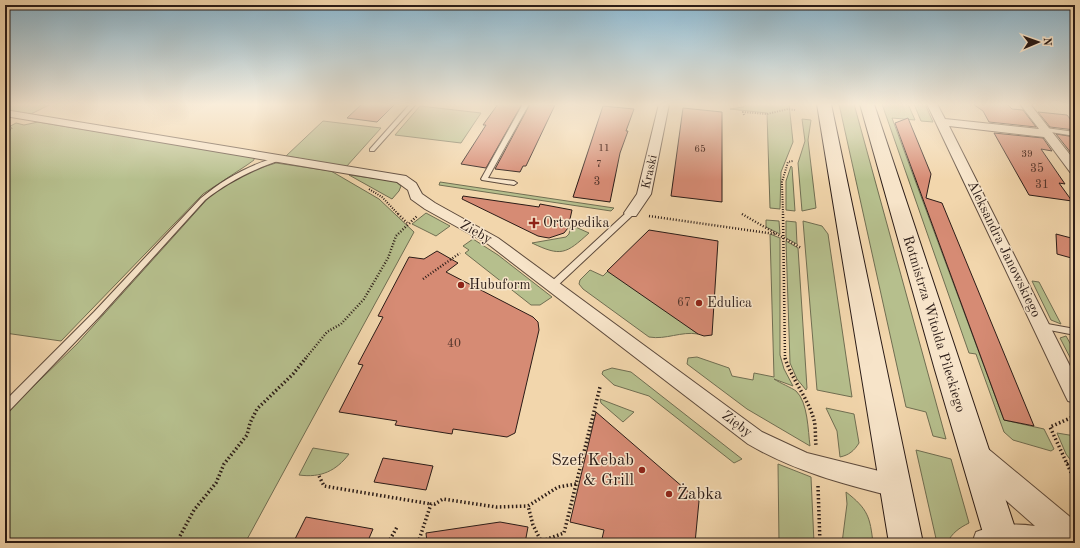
<svg xmlns="http://www.w3.org/2000/svg" width="1080" height="548" font-family="'Old Standard TT',serif">
  <style>
    .green { fill: #b6bf8d; stroke: #706e52 }
    .building { fill: #d68b74; stroke: #2b1c17 }
    .lines { fill: none; stroke-linecap: round; stroke-linejoin: round }
    .service-casing { stroke: #5d4a3c; stroke-width: 2 }
    .minor-casing { stroke: #5d4a3c; stroke-width: 2 }
    .tertiary-casing { stroke: #5d4a3c; stroke-width: 2 }
    .secondary-casing { stroke: #2b1c17; stroke-width: 2 }
    .path-far2 { stroke: #2b1c17; stroke-width: 2; stroke-dasharray: 1 1.5; stroke-linecap: butt }
    .path-far1 { stroke: #2b1c17; stroke-width: 2.5; stroke-dasharray: 1 2; stroke-linecap: butt }
    .path { stroke: #2b1c17; stroke-width: 3.5; stroke-dasharray: 1.5 2.5; stroke-linecap: butt }
    .service { fill: #f7e4c9; fill-rule: evenodd }
    .minor { fill: #f7e4c9; fill-rule: evenodd }
    .tertiary { fill: #f7e4c9; fill-rule: evenodd }
    .secondary { fill: #f7e4c9; fill-rule: evenodd }
    .poi-dot { fill: #8f2418; stroke: #f7e4c9; stroke-width: 1.5 }
    .labels { text-anchor: middle; dominant-baseline: central; stroke-width: 3; stroke-linejoin: round; paint-order: stroke }
    .far-number-label { font-size: 10px; fill: #56382e }
    .number-label { font-size: 12px; fill: #56382e }
    .far-street-label { font-size: 12px; fill: #2b1c17; stroke: #f7e4c9 }
    .poi-label { font-size: 14px; fill: #2b1c17; stroke: #f7e4c9; text-anchor: start }
    .street-label { font-size: 14px; fill: #2b1c17; stroke: #f7e4c9 }
    .near-poi-label { font-size: 17px; fill: #2b1c17; stroke: #f7e4c9; text-anchor: end }
  </style>
  <rect width="100%" height="100%" fill="#f2d6ac"/>
  <filter id="stains"><feTurbulence type="fractalNoise" baseFrequency=".005" numOctaves="4"/><feColorMatrix values="0 0 0 0 .2 0 0 0 0 .09 0 0 0 0 .02 0 0 0 .5 -.17"/></filter>
  <radialGradient id="worn" r=".72"><stop offset=".6" stop-color="#630" stop-opacity="0"/><stop offset="1" stop-color="#630" stop-opacity=".3"/></radialGradient>
  <!-- green -->
  <path class="green" d="M5,104H51L31,114L5,110Z
    M747,104H789L793,142L781,172L780,209L770,208L767,113L730,109L743,107Z
    M839,104H854L946,439L933,436L926,412L906,407Z
    M882,104H908L915,120L892,118L1004,420L1044,429L1054,449L1051,451L1013,440L1004,432L976,354L969,353Z
    M914,104H925L933,122L921,121Z
    M420,106L481,113L461,143L395,135Z
    M802,119L811,120L808,140L816,208L802,211L798,163L805,141Z
    M323,121L381,128L346,167L286,156Z
    M38,122L254,157V160L247,165L203,194L61,341L5,333V129L16,123L24,125Z
    M276,163L331,171L379,199L414,232L245,543H5V414L77,344L211,195L244,173Z
    M791,166L792,167L795,211L786,210V181Z
    M349,175L395,181L401,186L399,191L392,199Z
    M440,182L614,208L611,211L439,185Z
    M426,213L450,226L436,236L412,224Z
    M766,220L779,221L780,234L766,227Z
    M786,221L796,222L797,244L786,238Z
    M803,221L822,226L828,234L852,397L817,390Z
    M571,225L589,233C566,254 561,257 532,243L566,237L569,234Z
    M770,234L780,238V355L784,369L793,386L774,379C780,383 792,388 796,391C808,402 808,431 810,446L747,409L687,364L688,358L697,357L729,368L732,376L753,380L754,373L774,377Z
    M473,239L498,255L552,297L540,305H531L465,253L469,250L463,246Z
    M786,241L798,248L807,388L806,390L797,379L790,363Z
    M610,269L698,334C681,331 666,340 649,337L583,289L579,284L580,280L590,270L603,276Z
    M1032,281L1039,282L1061,324L1051,320Z
    M1066,336L1075,352V367L1060,338Z
    M612,368L631,372L742,459L734,463L649,396L614,385L602,374L603,371Z
    M600,399L634,412L623,422L601,403Z
    M826,408L854,414L859,443C854,451 849,455 840,457L837,431Z
    M1057,433L1075,436V466L1066,454Z
    M313,448L349,454C336,471 321,478 299,475Z
    M916,450L951,459L969,523C959,528 952,533 947,543H937Z
    M778,464L811,477L814,543H779Z
    M846,492C868,509 870,517 873,543H842L847,504Z"/>
  <!-- building -->
  <path class="building" d="M362,104H395L377,122L347,118Z
    M498,104H522L486,168L461,164L486,125H483Z
    M530,104L555,105L526,166H523L520,172L495,169Z
    M973,104H1007L1012,109L1023,110L1036,127L989,122L983,111Z
    M603,106L634,109L626,131H628L620,153L610,202L573,197Z
    M683,108L722,112V202L671,196Z
    M1038,112L1067,115L1075,125V130L1050,127Z
    M908,118L931,174L926,198L942,203L1034,426L1004,420L895,123Z
    M994,133L1043,138L1052,151L1041,149L1065,184L1059,183L1072,201L1029,195Z
    M1056,134L1075,137V153H1071Z
    M463,196L539,207L540,204L572,210L568,228L564,233L549,238L543,237L538,236L462,199Z
    M649,230L718,241L712,335L704,336L698,334L607,271Z
    M1056,234L1075,239V259L1057,254Z
    M437,251L458,263L446,272L533,317L538,322L539,330L515,433L507,437L453,429L452,434L395,425L397,421L339,412L363,365L358,364L383,317L378,316L409,257L424,259Z
    M596,412L699,501L695,543H601L604,530L570,522Z
    M383,458L433,466L426,490L374,482Z
    M306,517L373,529L367,543H293Z
    M500,522L528,527L525,543H427L426,533Z"/>
  <g class="lines">
    <!-- service casing -->
    <g class="service-casing">
      <path id="service" d="M410,104H416L374,151H370V149Z
        M523,104H529L488,178L514,181L517,183L514,185L482,180L481,179Z
        M1046,128L1075,132V136L1044,131V129Z
        M281,156L283,157V159C254,169 229,181 205,200L100,316L9,411L5,412V401L94,312L201,198C225,178 251,164 281,156Z
        M628,211H631L635,213L556,287H550L549,285L550,283Z
        M1042,323L1075,329V335L1039,328L1038,326L1039,324Z"/>
    </g>
    <!-- minor casing -->
    <g class="minor-casing">
      <path id="minor" d="M659,104H669L651,194L636,216H626L624,213L637,194Z
        M927,104H937L945,119L1039,129L1020,104H1030L1075,161V173L1070,172L1044,137L949,126L1075,376V403L1068,401L1065,395Z
        M5,110L406,176L416,183L422,194L435,203L498,238L762,432L807,453L895,475L903,479L906,486L903,493L895,497C843,484 794,471 748,444L488,244L425,209L411,199L408,190L397,182L5,116Z"/>
    </g>
    <!-- tertiary casing -->
    <g class="tertiary-casing">
      <path id="tertiary" d="M977,445L987,448L1075,521V543H972L976,532C996,524 1014,523 1035,526L967,466L964,457L967,448Z"/>
    </g>
    <!-- secondary casing -->
    <g class="secondary-casing">
      <path id="secondary" d="M817,104H831L923,543H889Z
        M860,104H874L1020,543H986L935,370Z"/>
    </g>
    <!-- path-far2 -->
    <path class="path-far2" d="M744,115L743,112L767,114L788,109L795,110
      M5,132L12,128
      M369,189L382,197L399,215
      M783,215L782,182L788,162L793,161"/>
    <!-- path-far1 -->
    <path class="path-far1" d="M398,214L407,223
      M742,214L801,248
      M783,214L785,359
      M649,216L775,234
      M423,279L460,253
      M305,359L327,332L341,324L364,299L388,258L396,236L417,216"/>
    <!-- path -->
    <path class="path" d="M785,358C792,380 808,398 814,420C816,428 815,437 816,445
      M1075,416L1050,427L1075,481
      M1067,464L1075,461
      M319,476L324,486L431,504
      M818,486L820,543
      M180,536L194,510L216,483L224,464L247,435L250,423L257,409L293,374L306,358
      M542,541L564,533L600,387
      M388,543L397,527
      M418,543L431,504H435L443,499L496,507L528,506
      M542,543L533,525L528,506L558,487L576,484"/>
    <!-- service -->
    <use href="#service" class="service"/>
    <!-- minor -->
    <use href="#minor" class="minor"/>
    <!-- tertiary -->
    <use href="#tertiary" class="tertiary"/>
    <!-- secondary -->
    <use href="#secondary" class="secondary"/>
  </g>
  <!-- sky -->
  <linearGradient id="sky" x2="0" y2="1"><stop stop-color="#89b6cf"/><stop offset="0.58" stop-color="#f9edda"/><stop offset="1" stop-color="#f9edda" stop-opacity="0"/></linearGradient>
  <rect width="1080" height="180" fill="url(#sky)"/>
  <!-- markers -->
  <g class="poi-dot">
    <path d="M532 217h4v4h4v4h-4v4h-4v-4h-4v-4h4z"/>
    <circle cx="461" cy="285" r="4"/>
    <circle cx="699" cy="303" r="4"/>
    <circle cx="642" cy="470" r="4"/>
    <circle cx="669" cy="494" r="4"/>
  </g>
  <g class="labels">
    <!-- far-number labels -->
    <g class="far-number-label">
      <text x="604" y="148">11</text>
      <text x="700" y="149">65</text>
      <text x="1027" y="154">39</text>
      <text x="599" y="164">7</text>
    </g>
    <!-- number labels -->
    <g class="number-label">
      <text x="1037" y="169">35</text>
      <text x="597" y="182">3</text>
      <text x="1042" y="185">31</text>
      <text x="684" y="303">67</text>
      <text x="454" y="344">40</text>
    </g>
    <!-- far-street labels -->
    <g class="far-street-label">
      <text transform="translate(650 172) rotate(-77)">Kraski</text>
    </g>
    <!-- poi labels -->
    <g class="poi-label">
      <text x="543" y="223">Ortopedika</text>
      <text x="469" y="285">Hubuform</text>
      <text x="707" y="303">Edulica</text>
    </g>
    <!-- street labels -->
    <g class="street-label">
      <text transform="translate(476 232) rotate(29)">Zięby</text>
      <text transform="translate(1004 249) rotate(64)">Aleksandra Janowskiego</text>
      <text transform="translate(934 324) rotate(73)">Rotmistrza Witolda Pileckiego</text>
      <text transform="translate(737 424) rotate(37)">Zięby</text>
    </g>
    <!-- near-poi labels -->
    <g class="near-poi-label">
      <text x="634" y="460">Szef Kebab<tspan x="634" dy="20">&amp; Grill</tspan></text>
      <text x="677" y="494" text-anchor="start">Żabka</text>
    </g>
  </g>
  <!-- margin -->
  <rect width="1080" height="548" fill="none" stroke="#f2d6ac" stroke-width="20"/>
  <rect x="6" y="6" width="1068" height="536" fill="none" stroke="#2b1c17" stroke-width="2"/>
  <rect x="10" y="10" width="1060" height="528" fill="none" stroke="#2b1c17"/>
  <!-- north arrow -->
  <g transform="translate(1038 42) rotate(88)" stroke="#f7e4c9" stroke-width="3" paint-order="stroke">
  <path d="M0-3L7 15L0 10L-7 15Z" fill="#2b1c17"/>
  <text y="-6" font-size="11" font-weight="bold" text-anchor="middle" fill="#2b1c17">N</text>
  </g>
  <rect width="100%" height="100%" filter="url(#stains)"/>
  <rect width="100%" height="100%" fill="url(#worn)"/>
</svg>
